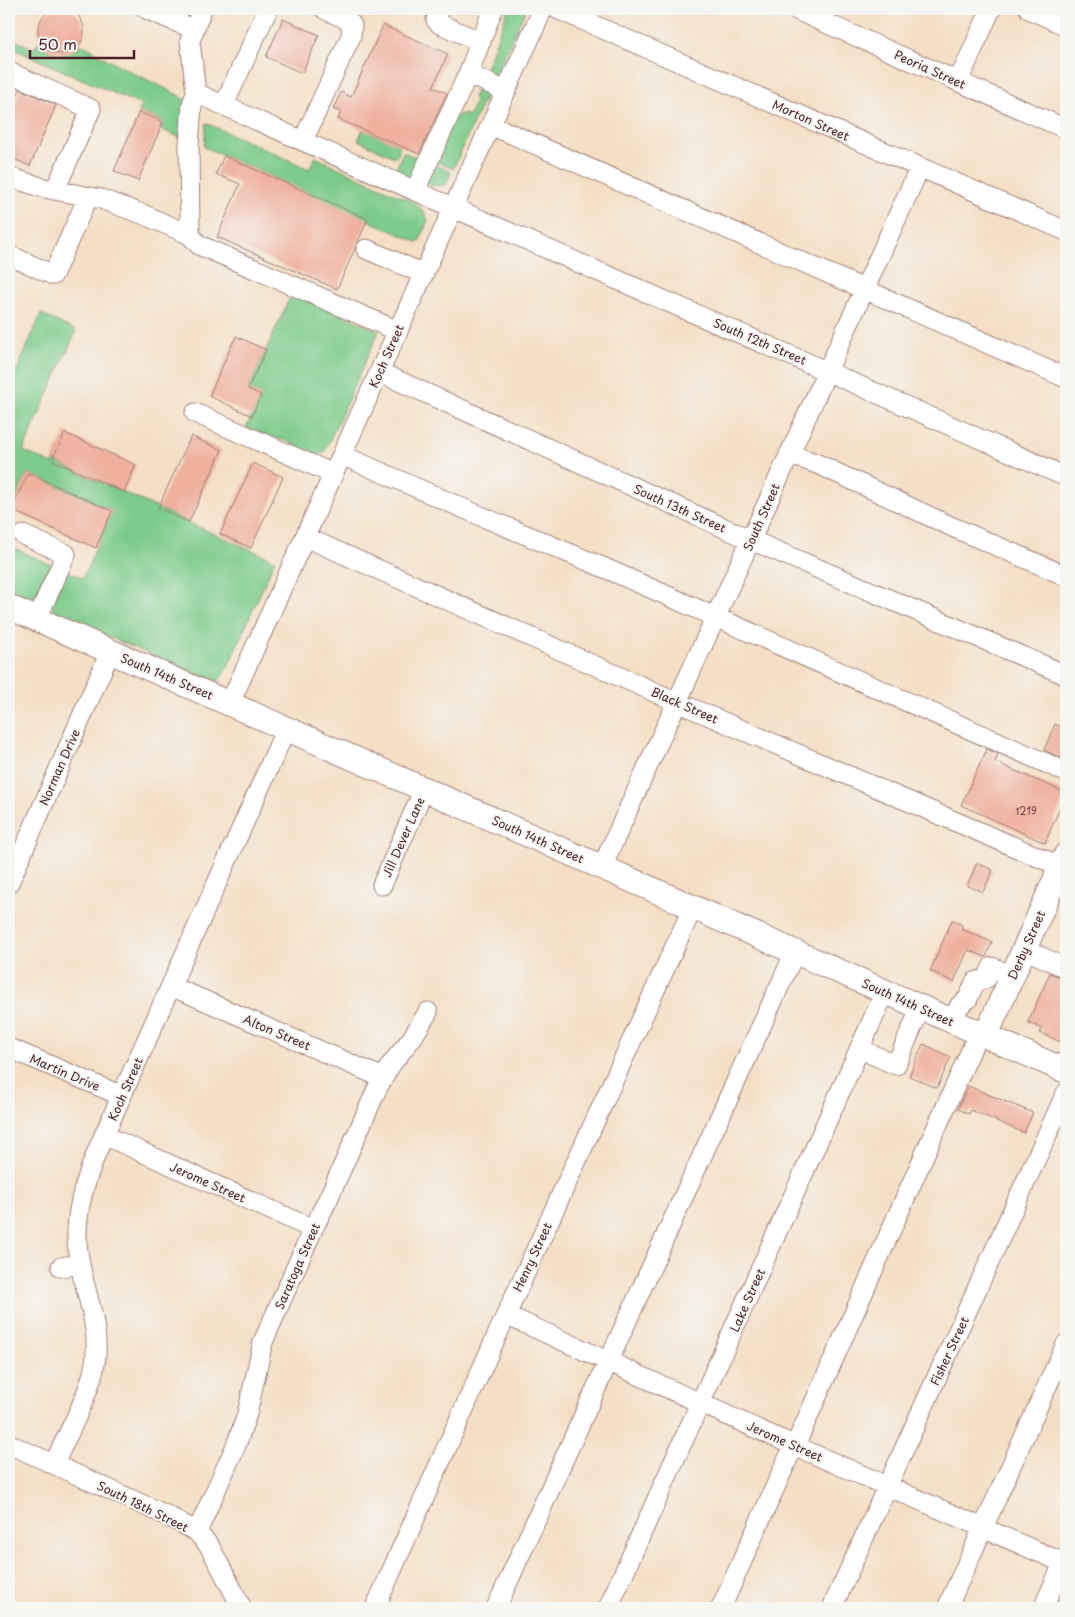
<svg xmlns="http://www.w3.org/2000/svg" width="1075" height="1617" font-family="'Playpen Sans',sans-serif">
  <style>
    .green { fill: #7dcb8a; stroke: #64755a }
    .building { fill: #efb09d }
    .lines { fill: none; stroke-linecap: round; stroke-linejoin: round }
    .minor-casing { stroke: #9f7f78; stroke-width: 21 }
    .major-casing { stroke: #9f7f78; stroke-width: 26 }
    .minor { stroke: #fff; stroke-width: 19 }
    .major { stroke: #fff; stroke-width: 24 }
    .labels { text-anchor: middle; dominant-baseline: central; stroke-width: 4; stroke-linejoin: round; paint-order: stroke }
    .number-label { font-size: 10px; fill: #734348 }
    .street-label { font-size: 12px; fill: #4a1f2b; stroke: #f6f6f2 }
  </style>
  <rect width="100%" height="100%" fill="#f6f6f2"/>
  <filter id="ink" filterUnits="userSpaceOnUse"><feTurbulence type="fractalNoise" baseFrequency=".02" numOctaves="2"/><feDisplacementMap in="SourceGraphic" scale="10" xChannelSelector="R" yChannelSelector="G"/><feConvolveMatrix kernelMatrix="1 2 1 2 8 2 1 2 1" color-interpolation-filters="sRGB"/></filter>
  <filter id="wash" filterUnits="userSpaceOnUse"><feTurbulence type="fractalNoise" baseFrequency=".0096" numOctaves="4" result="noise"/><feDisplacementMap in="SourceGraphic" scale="20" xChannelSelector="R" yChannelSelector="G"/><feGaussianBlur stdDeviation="1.12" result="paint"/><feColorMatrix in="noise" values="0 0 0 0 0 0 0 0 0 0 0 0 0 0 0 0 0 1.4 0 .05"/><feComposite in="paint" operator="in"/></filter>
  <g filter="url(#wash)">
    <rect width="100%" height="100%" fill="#f4dfc6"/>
    <!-- green -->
    <path class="green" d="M508,9H526L495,76L485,72Z
      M9,37L34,49L40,41C49,58 68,57 80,45C90,46 98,55 107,59C133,74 161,85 187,100L184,139L160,129L163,122L139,112L141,105L9,47Z
      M476,91L486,95L453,169L433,160L456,116L462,114L469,116L475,102L473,97Z
      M206,123L309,169L315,157L413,202L424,212L428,220L419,243L204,147Z
      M363,129L399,145V150L396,158L358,140Z
      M403,152L424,160L415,181L393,175Z
      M432,163L451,172L446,185L430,186L425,180Z
      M292,293L379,331L324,453L314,455L288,442L246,428L261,395L248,389Z
      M41,314L76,331L23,451L53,464L54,461L189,522V523L275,560L229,664L219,681H212L55,614L52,604L66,571L83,578L112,511L28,473L9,515V381L16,372Z
      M9,546L52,565L37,599L27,601L9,593Z"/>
    <g id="blocks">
      <!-- building -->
      <path class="building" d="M38 31a23 23 0 1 1 46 0a23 23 0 1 1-46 0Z
        M283,19L319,35L302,73L266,57Z
        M383,25L448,54L433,87L447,93L419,154L338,119L341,112L333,109L341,92L351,97Z
        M20,89L56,105L30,166L9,157V115Z
        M139,112L163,122L138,181L114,171Z
        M224,156L368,219L337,289L217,237L240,184L216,174Z
        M236,336L266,350L248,389L261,395L252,416L209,396Z
        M65,433L136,465L124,492L52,460Z
        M191,436L222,450L189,522L158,508Z
        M253,463L283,477L251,548L220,534Z
        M28,473L112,511L96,548L11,510Z
        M1055,724L1066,729V760L1044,750Z
        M987,749L998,754L995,762L1066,793L1045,843L961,805Z
        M977,863L993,870L983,892L967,886Z
        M952,920L962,925L961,929L992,942L986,957L968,950L954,982L930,971Z
        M1050,973L1066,979V1044L1040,1033L1042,1029L1028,1022Z
        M923,1044L951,1057L937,1088L909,1076Z
        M968,1086L1033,1113L1024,1133L971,1110L969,1114L958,1109Z"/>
    </g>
  </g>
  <g filter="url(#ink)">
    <use href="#blocks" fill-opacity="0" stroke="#9f7f78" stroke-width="1"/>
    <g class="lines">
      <!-- minor casing -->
      <g class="minor-casing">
        <path id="minor" d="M146,9L193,29
          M439,9L436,20L440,24L481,42
          M557,9L1066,231
          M794,9L1066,129
          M1029,9L1066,26
          M9,72L91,109L55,190
          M468,74L493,9
          M958,82L991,9
          M196,93C485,224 777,348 1066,477
          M224,105L268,9
          M491,125C683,209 875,293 1066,378
          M303,141L351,36L352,25L346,19L324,9
          M9,177L44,188L101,199L147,216L190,235L199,245L398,331
          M415,191L468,74L506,91
          M190,235L189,145L192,104L196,93L190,41L202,9
          M366,249L424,274
          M9,255L53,275L88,197
          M379,372L751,540L1066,675
          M195,413L333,474
          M789,454L820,465L948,525L1066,576
          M342,455L476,514L607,569L1066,772
          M23,535L66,554L37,619
          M305,537L677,702L1066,869
          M230,703L543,9
          M602,867C708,634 812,400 920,167
          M9,883L110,652
          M382,885L424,789
          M1024,949L1066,968
          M171,986L383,1078
          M952,1021L960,1005L968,999L975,982L987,978L992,967L1012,976
          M9,1048L122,1096
          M860,1049L896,1065L921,1007
          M104,1135L313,1229
          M61,1267L80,1264
          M506,1315L795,1446L1066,1564
          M9,1444L170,1517L197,1532L210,1547L242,1608
          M795,1446L979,1032
          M54,1464C67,1435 95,1385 96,1354C98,1322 86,1295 80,1264C70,1219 86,1176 104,1135L286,729
          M197,1532L237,1443L247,1414L263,1342L313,1229L329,1197L377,1089L390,1066L412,1038L428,1012
          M375,1608L506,1315L693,907
          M496,1608L795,952
          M608,1608L885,992
          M721,1608L794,1445
          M832,1608L1066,1093
          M947,1608L1066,1344
          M1043,1608L1066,1557"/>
      </g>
      <!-- major casing -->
      <g class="major-casing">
        <path id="major" d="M9,607L1066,1071
          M986,1035L1066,855"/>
      </g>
      <!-- minor -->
      <use href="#minor" class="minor"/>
      <!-- major -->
      <use href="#major" class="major"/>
    </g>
  </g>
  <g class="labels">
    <!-- number labels -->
    <g class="number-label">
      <text x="1026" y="810">1219</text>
    </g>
    <!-- street labels -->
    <g class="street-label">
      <text transform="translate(930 69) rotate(24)">Peoria Street</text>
      <text transform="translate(811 120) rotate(24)">Morton Street</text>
      <text transform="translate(760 341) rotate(23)">South 12th Street</text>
      <text transform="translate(386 356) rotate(-66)">Koch Street</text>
      <text transform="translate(680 508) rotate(24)">South 13th Street</text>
      <text transform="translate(761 517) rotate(-66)">South Street</text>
      <text transform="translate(167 676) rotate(23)">South 14th Street</text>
      <text transform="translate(685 705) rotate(24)">Black Street</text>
      <text transform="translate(59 767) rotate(-66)">Norman Drive</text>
      <text transform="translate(403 837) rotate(-66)">Jill Dever Lane</text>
      <text transform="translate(538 839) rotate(24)">South 14th Street</text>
      <text transform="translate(1026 945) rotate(-66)">Derby Street</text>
      <text transform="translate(908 1002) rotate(24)">South 14th Street</text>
      <text transform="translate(277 1032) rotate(23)">Alton Street</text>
      <text transform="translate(65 1072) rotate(23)">Martin Drive</text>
      <text transform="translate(125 1089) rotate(-66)">Koch Street</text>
      <text transform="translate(208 1182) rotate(24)">Jerome Street</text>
      <text transform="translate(532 1257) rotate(-65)">Henry Street</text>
      <text transform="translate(297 1266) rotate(-66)">Saratoga Street</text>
      <text transform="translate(747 1300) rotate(-66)">Lake Street</text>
      <text transform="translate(949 1351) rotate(-65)">Fisher Street</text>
      <text transform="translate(785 1441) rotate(24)">Jerome Street</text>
      <text transform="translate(143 1506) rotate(26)">South 18th Street</text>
    </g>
  </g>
  <!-- margin -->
  <rect width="1075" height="1617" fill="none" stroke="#f6f6f2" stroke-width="30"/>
  <!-- scale -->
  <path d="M30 50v8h104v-8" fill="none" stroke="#4a1f2b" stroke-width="2.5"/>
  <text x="38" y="50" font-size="15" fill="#4a1f2b" stroke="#f6f6f2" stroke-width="4" paint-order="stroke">50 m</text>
</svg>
